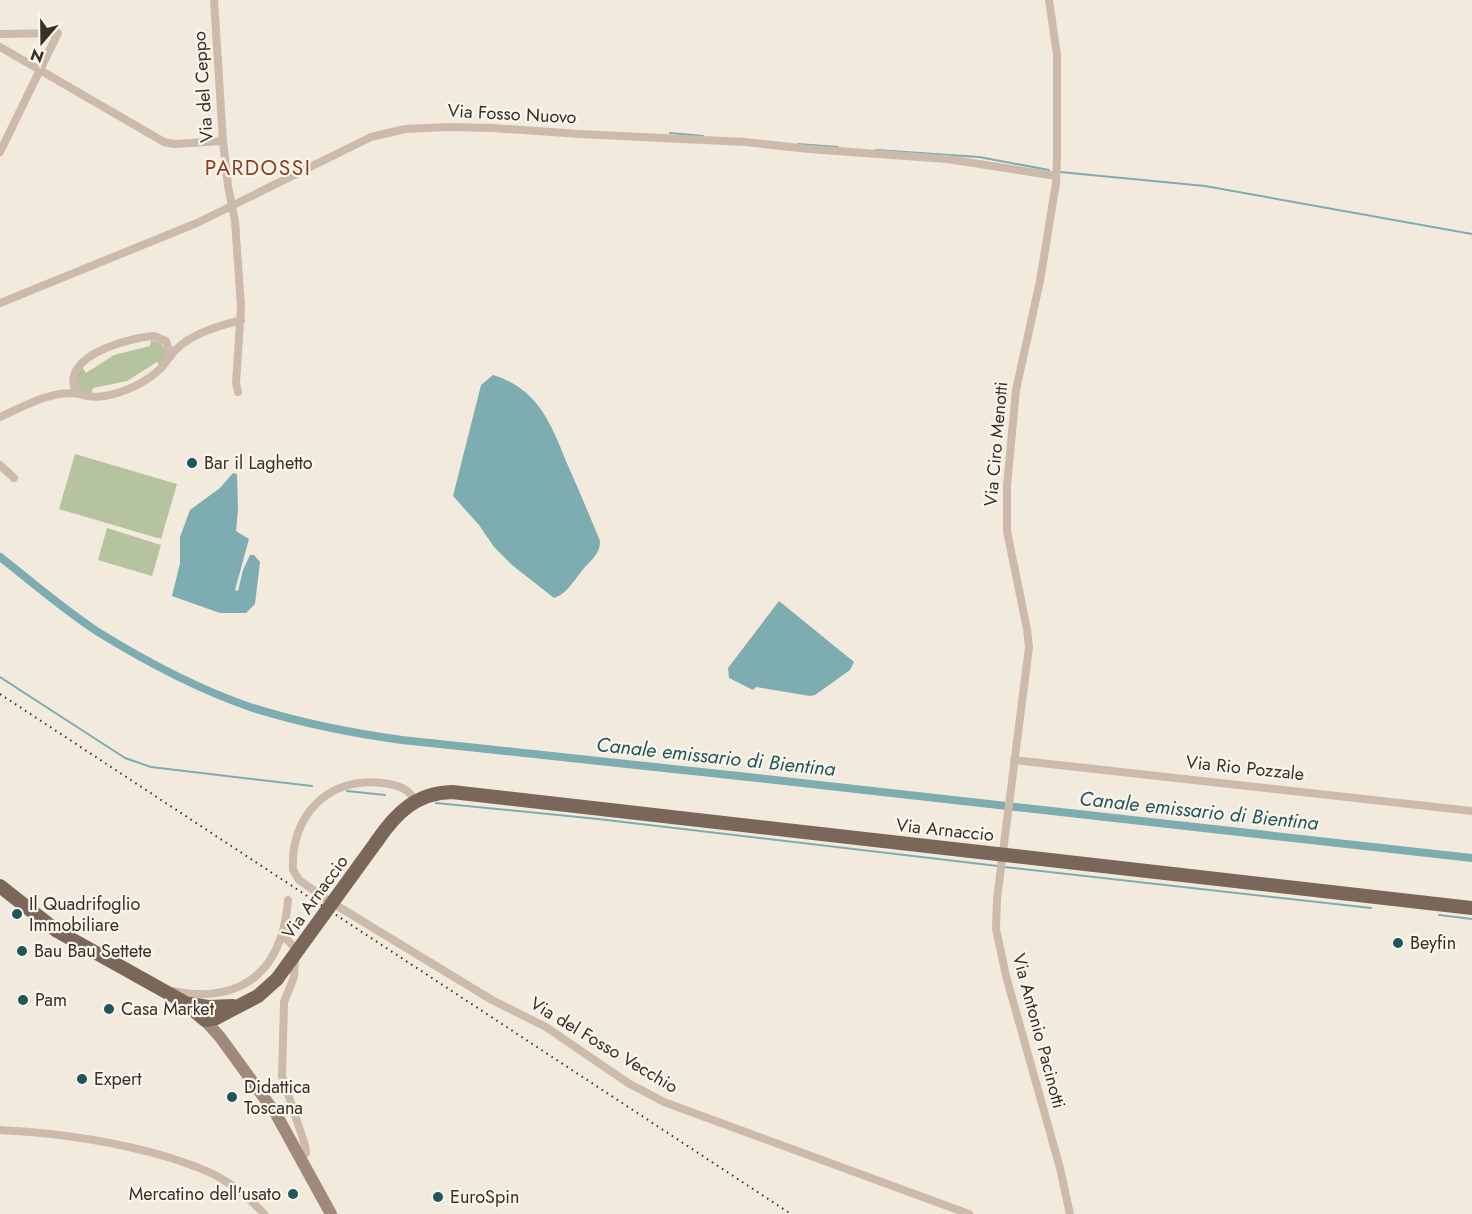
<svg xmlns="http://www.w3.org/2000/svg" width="1472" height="1214" font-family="Jost,sans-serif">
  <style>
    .green { fill: #b5c39e }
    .water { fill: #7dadb1 }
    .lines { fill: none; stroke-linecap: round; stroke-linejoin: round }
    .stream { stroke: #7dadb1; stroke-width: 2 }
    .canal { stroke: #7dadb1; stroke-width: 8 }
    .minor { stroke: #ccbaaa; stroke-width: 8 }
    .secondary { stroke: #a0897b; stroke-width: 12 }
    .primary { stroke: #7b665a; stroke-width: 14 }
    .rail { stroke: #392f29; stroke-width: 2; stroke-dasharray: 1.5 4.5; stroke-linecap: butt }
    .primary-bridge { stroke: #7b665a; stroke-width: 14 }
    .poi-dot { fill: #1e565c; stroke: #faf4eb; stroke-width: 2 }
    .labels { text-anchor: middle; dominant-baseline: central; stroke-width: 4.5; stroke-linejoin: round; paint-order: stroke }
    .street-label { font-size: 18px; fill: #392f29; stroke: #faf4eb }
    .poi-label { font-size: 18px; fill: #392f29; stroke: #faf4eb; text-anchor: start }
    .water-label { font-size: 20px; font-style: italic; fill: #1e565c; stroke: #faf4eb }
    .quarter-label { font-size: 21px; letter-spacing: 1.5px; fill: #8a3d21; stroke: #faf4eb }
  </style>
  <rect width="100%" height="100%" fill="#f3eade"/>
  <!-- green -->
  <path class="green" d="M151,340L161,343L167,353L160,367L157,362L127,381L93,388L91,395L77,388L76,378L82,367L86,373L114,355L150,346Z
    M75,454L177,484L161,539L59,509Z
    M107,528L161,545L152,576L98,560Z"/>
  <!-- water -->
  <path class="water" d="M493,375C540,389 552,427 569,468C580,492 590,517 600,541C600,556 589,561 581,572C573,582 566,594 554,598L512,565L494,547L479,525L453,496L481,385Z
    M233,473L237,474L238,510L236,531L249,539L235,590L238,591L243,570L250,555H254L260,562L255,604L246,613H220L172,596L180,563V537L190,510L220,488Z
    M779,601L854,662L850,670L815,695L810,696L756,687L753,690L729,678L728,668Z"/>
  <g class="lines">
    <!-- stream -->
    <path class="stream" d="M670,133L703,136
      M798,144L838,147
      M876,150L979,157L1049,170
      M1060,172L1205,186L1472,234
      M0,677L125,758L151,767L312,786
      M347,791L385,795
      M436,803L598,819L998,866
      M1004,867L1371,908
      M1439,915L1472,919"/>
    <!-- canal -->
    <path class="canal" d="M0,557C32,582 64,610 98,632C145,661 198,689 250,707C300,723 351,733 402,740L739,776L1472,858"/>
    <!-- minor -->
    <path class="minor" d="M214,0L223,141L228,186L235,221L241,307L236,383L238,392
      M1049,0L1057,55V159L1056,183L1040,281L1016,390L1007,486V531L1027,629L1029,647L997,899L996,929L1006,976L1060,1168L1070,1214
      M0,34L58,33L0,152
      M0,47L164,142L174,144L223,141
      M0,303L197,223L371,137L405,129L448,127L492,128L580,134L745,142L809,149L947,159L1056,176
      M154,336L166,341L170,353C165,379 95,411 75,390C62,355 129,338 154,336Z
      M169,358C184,335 216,327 241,320
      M0,417C23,407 53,389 79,394
      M0,465L14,478
      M1014,760L1472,811
      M329,901L299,880L293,870C290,816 328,776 383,783C397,785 409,788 415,801
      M339,907L492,1000L546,1027L628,1083L664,1102L969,1214
      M282,934L292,945
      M295,960L294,977L284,1002L282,1076L305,1145L306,1153L301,1159
      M172,991C221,1001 264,988 281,937C285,925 287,912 288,900
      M0,1130C58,1133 115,1141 171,1158C188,1164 207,1169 222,1179C238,1188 252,1201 264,1214"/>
    <!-- secondary -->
    <path class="secondary" d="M207,1016L203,1018L220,1037L276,1114L331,1214"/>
    <!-- primary -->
    <path class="primary" d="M377,841C396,813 416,793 452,792L1472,908
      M0,886L57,931L184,1002L205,1020L216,1018L258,996L277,979
      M190,1004L208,1007L233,1006"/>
    <!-- rail -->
    <path class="rail" d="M0,694L791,1214"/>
    <!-- primary-bridge -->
    <path class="primary-bridge" d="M277,979L377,841"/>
  </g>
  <!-- markers -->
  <g class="poi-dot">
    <circle cx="192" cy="463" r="6"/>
    <circle cx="17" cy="914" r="6"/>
    <circle cx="1398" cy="943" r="6"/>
    <circle cx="22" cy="951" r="6"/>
    <circle cx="23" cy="1000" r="6"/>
    <circle cx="109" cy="1009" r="6"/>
    <circle cx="82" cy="1079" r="6"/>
    <circle cx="232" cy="1097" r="6"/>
    <circle cx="293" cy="1194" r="6"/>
    <circle cx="438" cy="1197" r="6"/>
  </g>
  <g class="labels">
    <!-- street labels -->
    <g class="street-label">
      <text transform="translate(203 87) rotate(-94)">Via del Ceppo</text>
      <text transform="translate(512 114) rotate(3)">Via Fosso Nuovo</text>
      <text transform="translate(996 444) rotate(-85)">Via Ciro Menotti</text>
      <text transform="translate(1245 768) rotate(6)">Via Rio Pozzale</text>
      <text transform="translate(945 830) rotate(6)">Via Arnaccio</text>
      <text transform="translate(315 897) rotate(-54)">Via Arnaccio</text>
      <text transform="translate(1039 1031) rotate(75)">Via Antonio Pacinotti</text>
      <text transform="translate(604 1045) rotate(31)">Via del Fosso Vecchio</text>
    </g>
    <!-- poi labels -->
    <g class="poi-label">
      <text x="204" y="463">Bar il Laghetto</text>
      <text x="29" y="904">Il Quadrifoglio<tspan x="29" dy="21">Immobiliare</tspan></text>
      <text x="1410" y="943">Beyfin</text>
      <text x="34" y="951">Bau Bau Settete</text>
      <text x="35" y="1000">Pam</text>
      <text x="121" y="1009">Casa Market</text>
      <text x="94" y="1079">Expert</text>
      <text x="244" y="1087">Didattica<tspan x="244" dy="21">Toscana</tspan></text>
      <text x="281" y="1194" text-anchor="end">Mercatino dell'usato</text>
      <text x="450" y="1197">EuroSpin</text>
    </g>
    <!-- water labels -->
    <g class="water-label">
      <text transform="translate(716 757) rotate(6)">Canale emissario di Bientina</text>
      <text transform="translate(1199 811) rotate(6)">Canale emissario di Bientina</text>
    </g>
    <!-- quarter labels -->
    <g class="quarter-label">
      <text x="258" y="168">PARDOSSI</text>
    </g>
  </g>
  <!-- north arrow -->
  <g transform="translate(42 42) rotate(200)" stroke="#faf4eb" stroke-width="4.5" paint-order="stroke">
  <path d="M0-4.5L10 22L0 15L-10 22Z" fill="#392f29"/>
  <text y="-9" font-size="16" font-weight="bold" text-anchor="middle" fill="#392f29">N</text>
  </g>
</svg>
